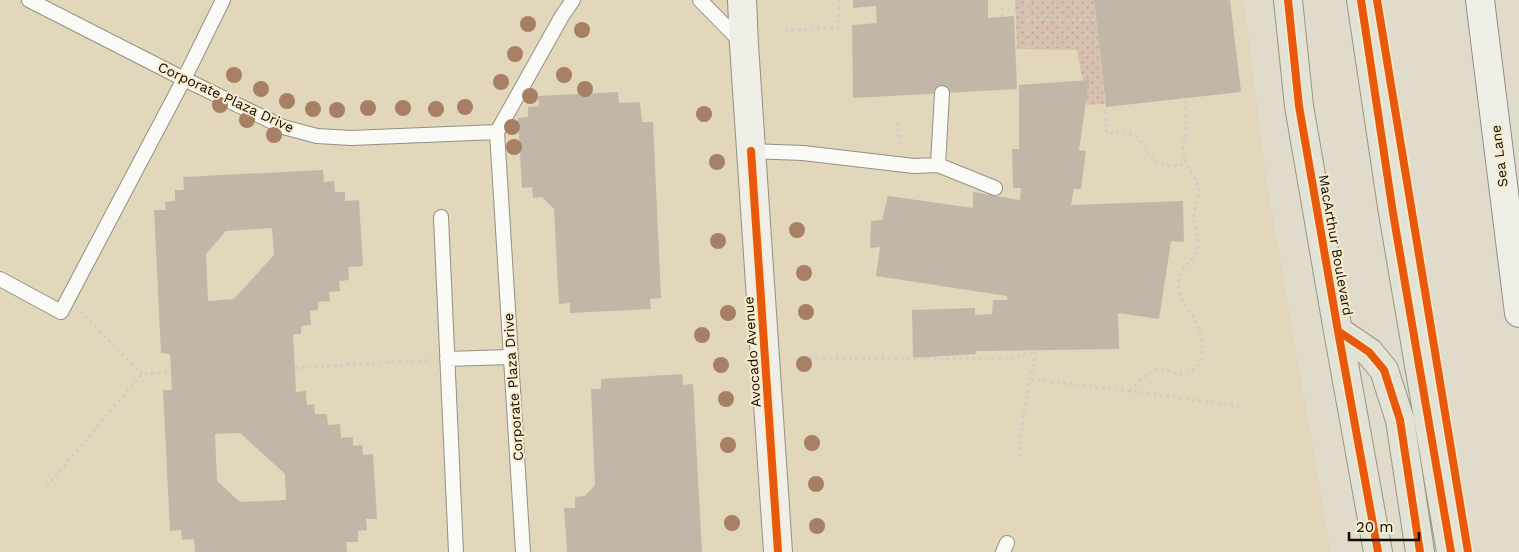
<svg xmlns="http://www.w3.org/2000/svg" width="1519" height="552" font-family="'Work Sans',sans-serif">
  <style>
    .built { fill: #e2d6bb }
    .grass { fill: url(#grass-dots) }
    .building { fill: #c1b7a8; fill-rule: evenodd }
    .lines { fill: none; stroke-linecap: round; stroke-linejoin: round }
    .lane-casing { stroke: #959084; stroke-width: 16 }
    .secondary-casing { stroke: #959084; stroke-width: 30 }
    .primary-casing { stroke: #9a967f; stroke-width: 30 }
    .path { stroke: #cecdc8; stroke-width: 3; stroke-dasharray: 2.5 4; stroke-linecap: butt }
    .lane { stroke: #fafaf7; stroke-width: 14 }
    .secondary { stroke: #efeee7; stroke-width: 28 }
    .primary { stroke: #e3e2d7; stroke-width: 28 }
    .cycleway-casing { stroke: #f9ecce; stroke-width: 11 }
    .cycleway { stroke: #e8590c; stroke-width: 8 }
    .tree { fill: #a67f64 }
    .labels { text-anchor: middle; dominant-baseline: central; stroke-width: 4; stroke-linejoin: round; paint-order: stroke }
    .street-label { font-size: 14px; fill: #100b03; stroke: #f9ecce }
  </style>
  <defs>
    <pattern id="grass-dots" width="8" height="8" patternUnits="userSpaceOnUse" patternTransform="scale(1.25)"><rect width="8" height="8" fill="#d7c0b0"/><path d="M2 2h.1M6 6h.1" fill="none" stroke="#b8a496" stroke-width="1.8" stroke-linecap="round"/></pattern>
  </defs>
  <rect width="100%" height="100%" fill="#e1dbcb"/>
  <!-- built -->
  <path class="built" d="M0,0H1244L1265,172L1331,552H0Z"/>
  <!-- grass -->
  <path class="grass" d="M1015,0H1094L1105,104L1087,105L1077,50L1017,49Z"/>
  <!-- building -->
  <path class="building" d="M853,0H988V18L1014,16L1017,89L853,98L852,25L877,23L876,6L853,8Z
    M1094,0H1230L1241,92L1106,107Z
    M1089,80L1079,150L1086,151L1081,189H1074L1071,205L1183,201L1184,242L1171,241L1159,319L1118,313L1119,349L976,351V354L913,358L912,310L975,308V315L992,314L993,300H1008L1007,296L876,276L880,247L870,248L871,221L882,220L888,196L973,208V192L1020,200L1021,188H1013L1012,149H1019V85Z
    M618,92L619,103L640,102L642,122H653L661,298L650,299L651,309L570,313V303L559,304L554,209L542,197L533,198L532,187L522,188L518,118L528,117V107L539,106L538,96Z
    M323,170L324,182L334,181L335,192H345V201L359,200L363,266L348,267L349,280L339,281L340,291L329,292L330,301L318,302V310L310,311L311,325L301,326V334H293L296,392L306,391L307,405L314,404L315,414H327L328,425L340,424L341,438L353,437V446L362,445L363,455L373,454L377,519H366L367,530L358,531V542H346L347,552H195L194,539L182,540L181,530L170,531L163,390H172L170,354L161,353L154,210H166L165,202L175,201V190H184L183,177ZM272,228L274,255L234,299L208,301L206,254L226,231ZM240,433L285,474L286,500L240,502L217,481L215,434Z
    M682,374L683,385L693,384L702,552H567L564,508H575V497L585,496L595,485L591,389H601V379Z"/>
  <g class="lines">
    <!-- lane casing -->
    <g class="lane-casing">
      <path id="lane" d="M29,0L184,79L283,127L317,136L351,138L497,132L562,16L573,0
        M700,0L743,44
        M497,132L523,552
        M751,151L803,153L914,166L938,165L995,188
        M938,165L942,93
        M441,217L456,552
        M0,279L61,312L184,79L223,0
        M447,359L511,357
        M1003,552L1007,543"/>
    </g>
    <!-- secondary casing -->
    <g class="secondary-casing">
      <path id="secondary" d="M742,0L744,45L778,552
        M1480,0L1519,313"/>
    </g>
    <!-- primary casing -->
    <g class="primary-casing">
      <path id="primary" d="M1288,0L1299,106L1338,331L1378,552
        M1361,0L1393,213L1451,552
        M1338,331L1369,352L1384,370L1400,420L1420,552"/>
    </g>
    <!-- path -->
    <path class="path" d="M1026,0L1028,51
      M1002,17V9L1026,10
      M1027,19L1096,20
      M785,30L838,28L839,0
      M1105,111L1107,134C1115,133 1123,132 1131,134C1138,137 1141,142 1145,148C1157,167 1165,168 1186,164
      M897,122L900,145
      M81,312L142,374
      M810,358L1007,359L1036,351L1023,416L1019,456
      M295,368L429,360
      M1031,379L1130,391L1239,406
      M1130,391C1138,382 1145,373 1157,370C1165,367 1171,373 1178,374C1187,376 1196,369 1200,362C1206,350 1200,329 1194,318C1189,309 1181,303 1179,292C1175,262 1196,266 1198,245C1199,235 1193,226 1194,216C1194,207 1200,198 1199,190C1197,177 1186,168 1184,155C1182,145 1186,135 1186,125C1186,116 1185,107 1185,99
      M47,486L142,374L171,372"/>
    <!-- lane -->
    <use href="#lane" class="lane"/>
    <!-- secondary -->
    <use href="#secondary" class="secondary"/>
    <!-- primary -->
    <use href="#primary" class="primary"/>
    <!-- cycleway casing -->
    <g class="cycleway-casing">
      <path id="cycleway" d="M1288,0L1299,106L1338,331L1378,552
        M1361,0L1393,213L1451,552
        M1377,0L1468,552
        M751,151L778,552
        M1338,331L1369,352L1384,370L1400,420L1420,552"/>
    </g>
    <!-- cycleway -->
    <use href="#cycleway" class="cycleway"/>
  </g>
  <!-- trees -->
  <g class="tree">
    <circle cx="528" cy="24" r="8"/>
    <circle cx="582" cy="30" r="8"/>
    <circle cx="515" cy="54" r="8"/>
    <circle cx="234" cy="75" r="8"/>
    <circle cx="564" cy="75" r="8"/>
    <circle cx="501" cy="82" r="8"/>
    <circle cx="261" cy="89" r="8"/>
    <circle cx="585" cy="89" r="8"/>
    <circle cx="530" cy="96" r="8"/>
    <circle cx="287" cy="101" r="8"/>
    <circle cx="220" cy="105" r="8"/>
    <circle cx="465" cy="107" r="8"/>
    <circle cx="368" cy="108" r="8"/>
    <circle cx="403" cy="108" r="8"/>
    <circle cx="313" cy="109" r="8"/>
    <circle cx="436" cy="109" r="8"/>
    <circle cx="337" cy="110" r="8"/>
    <circle cx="704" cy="114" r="8"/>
    <circle cx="247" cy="120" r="8"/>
    <circle cx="512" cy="127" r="8"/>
    <circle cx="274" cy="135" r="8"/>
    <circle cx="514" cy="147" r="8"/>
    <circle cx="717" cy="162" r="8"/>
    <circle cx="797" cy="230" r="8"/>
    <circle cx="718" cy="241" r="8"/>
    <circle cx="804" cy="273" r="8"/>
    <circle cx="806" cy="312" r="8"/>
    <circle cx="728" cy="313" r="8"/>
    <circle cx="702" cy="335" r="8"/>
    <circle cx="804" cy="364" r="8"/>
    <circle cx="721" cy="365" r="8"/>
    <circle cx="726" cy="399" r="8"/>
    <circle cx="812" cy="443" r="8"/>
    <circle cx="728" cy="445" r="8"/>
    <circle cx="816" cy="484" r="8"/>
    <circle cx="732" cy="523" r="8"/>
    <circle cx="817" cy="526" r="8"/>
  </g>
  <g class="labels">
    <!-- street labels -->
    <g class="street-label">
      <text transform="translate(226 97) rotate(25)">Corporate Plaza Drive</text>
      <text transform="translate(1499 156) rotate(-97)">Sea Lane</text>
      <text transform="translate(1336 245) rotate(80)">MacArthur Boulevard</text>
      <text transform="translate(752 352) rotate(-94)">Avocado Avenue</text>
      <text transform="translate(513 387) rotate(-94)">Corporate Plaza Drive</text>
    </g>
  </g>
  <!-- scale -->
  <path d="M1349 532v8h70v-8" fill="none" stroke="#100b03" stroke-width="2.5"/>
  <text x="1356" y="532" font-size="15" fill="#100b03" stroke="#f9ecce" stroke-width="4" paint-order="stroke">20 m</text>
</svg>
